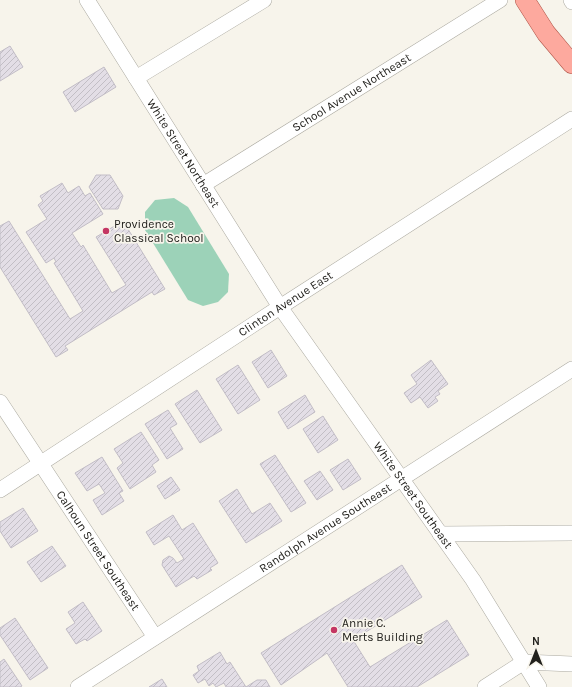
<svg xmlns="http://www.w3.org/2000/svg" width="572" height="687" font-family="Karla,sans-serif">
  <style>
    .park { fill: #9cd2b8 }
    .building { fill: url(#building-hatch); stroke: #c2bdc6 }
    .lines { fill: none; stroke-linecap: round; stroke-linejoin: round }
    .minor-casing { stroke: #acaaa1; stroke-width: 16 }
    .major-casing { stroke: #af5447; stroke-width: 20 }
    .minor { stroke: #fff; stroke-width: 15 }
    .major { stroke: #fda99e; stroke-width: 19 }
    .poi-dot { fill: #c43663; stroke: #f7f4eb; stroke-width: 1.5 }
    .labels { text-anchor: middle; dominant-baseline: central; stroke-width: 3.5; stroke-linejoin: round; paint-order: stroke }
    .street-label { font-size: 12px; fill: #22211d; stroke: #f7f4eb }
    .poi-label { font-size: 12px; fill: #22211d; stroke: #f7f4eb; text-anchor: start }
  </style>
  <defs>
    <pattern id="building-hatch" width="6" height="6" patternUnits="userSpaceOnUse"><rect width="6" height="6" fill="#e3dee6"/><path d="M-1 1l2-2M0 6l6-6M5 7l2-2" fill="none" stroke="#c2bec5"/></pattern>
  </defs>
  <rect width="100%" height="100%" fill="#f7f4eb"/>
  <!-- park -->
  <path class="park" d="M174,198L188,207L229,274L228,292L218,302L203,306L188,300L145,230V212L155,200Z"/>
  <!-- building -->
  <path class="building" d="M10,46L23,67L0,81V52Z
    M104,67L116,87L75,112L63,92Z
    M96,175H110L123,196L118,209H103L89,187Z
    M62,183L68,193L79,186L85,196L90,193L103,214L72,233L81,247L83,245L112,293L126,285L96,237L123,221L165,289L154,295L152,292L65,346L68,350L56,357L0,267V226L9,221L70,319L83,311L54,263L56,262L54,258L46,263L26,232L47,219L38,205L43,201L40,196Z
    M271,350L287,376L268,388L252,362Z
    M431,360L448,384L438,391L440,394L435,397L438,401L428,408L420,397L411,403L404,393L417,384L411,375Z
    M238,365L260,400L238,414L216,379Z
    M197,390L222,430L200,443L175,404Z
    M305,395L315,412L288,429L278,412Z
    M168,410L177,424L170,428L183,449L167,459L145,424Z
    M323,416L338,440L318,453L303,429Z
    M141,432L159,460L152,465L156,472L130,489L117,468L123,463L114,449Z
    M275,455L306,503L291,512L260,464Z
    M102,457L123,491L119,493L124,501L102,515L93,500L105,493L99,484L87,491L75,473Z
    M348,459L361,479L343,490L330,470Z
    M320,471L333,490L317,500L304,481Z
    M171,477L180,490L165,499L157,486Z
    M237,489L252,514L270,503L282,521L246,543L219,501Z
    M23,508L38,531L11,548L0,531V522Z
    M173,515L182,530L193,523L218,563L210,568L212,570L197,579L194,576L176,587L162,565L163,560L169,556L173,558L177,563L184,559L169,536L154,545L146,532Z
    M52,546L66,566L41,582L27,562Z
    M402,565L422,597L353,640L370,667L447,620L469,655L417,687H348L327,653L281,685L261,653Z
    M83,602L102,631L87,641L85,639L76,644L66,629L75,623L68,612Z
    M15,618L48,668L30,680L0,635V628Z
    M220,652L227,664L230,662L246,687H226L224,683L216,687L213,683L209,686L205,679L198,683L193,675L199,671L197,666Z
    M4,659L22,686L20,687H0V662Z
    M162,679L167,687H149Z
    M257,680H266L270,687H246Z"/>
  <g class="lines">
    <!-- minor casing -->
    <g class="minor-casing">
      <g id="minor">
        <path id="s1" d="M87,0L280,307L473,580L539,687"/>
        <path d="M571,0L572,2"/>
        <path d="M136,78L264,0"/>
        <path id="s2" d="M203,185L500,0"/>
        <path id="s3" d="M0,402L155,637"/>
        <path id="s4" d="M0,490L280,307L572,119"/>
        <path d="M440,534L572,533"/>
        <path id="s5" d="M78,687L572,369"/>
        <path d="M485,687L524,662L572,664"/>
      </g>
    </g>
    <!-- major casing -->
    <g class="major-casing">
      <path id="major" d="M525,0L546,33L572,64"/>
    </g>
    <!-- minor -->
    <use href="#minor" class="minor"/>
    <!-- major -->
    <use href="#major" class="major"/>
  </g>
  <!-- markers -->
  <g class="poi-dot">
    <circle cx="106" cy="231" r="4"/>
    <circle cx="334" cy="630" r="4"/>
  </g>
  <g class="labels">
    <!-- street labels -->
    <g class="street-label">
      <text stroke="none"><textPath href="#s2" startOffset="175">School Avenue Northeast</textPath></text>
      <text stroke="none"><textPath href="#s1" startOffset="181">White Street Northeast</textPath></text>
      <text stroke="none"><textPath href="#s4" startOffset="341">Clinton Avenue East</textPath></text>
      <text stroke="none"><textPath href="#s1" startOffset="593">White Street Southeast</textPath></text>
      <text stroke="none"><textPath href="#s5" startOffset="294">Randolph Avenue Southeast</textPath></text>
      <text stroke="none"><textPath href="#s3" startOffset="178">Calhoun Street Southeast</textPath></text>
    </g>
    <!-- poi labels -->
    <g class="poi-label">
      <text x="114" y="224">Providence<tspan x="114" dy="14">Classical School</tspan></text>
      <text x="342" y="623">Annie C.<tspan x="342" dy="14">Merts Building</tspan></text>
    </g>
  </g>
  <!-- north arrow -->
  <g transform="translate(536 651)" stroke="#f7f4eb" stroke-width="3" paint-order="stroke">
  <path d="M0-3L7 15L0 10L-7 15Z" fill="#22211d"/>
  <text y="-6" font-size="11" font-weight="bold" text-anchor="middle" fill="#22211d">N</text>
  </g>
</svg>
